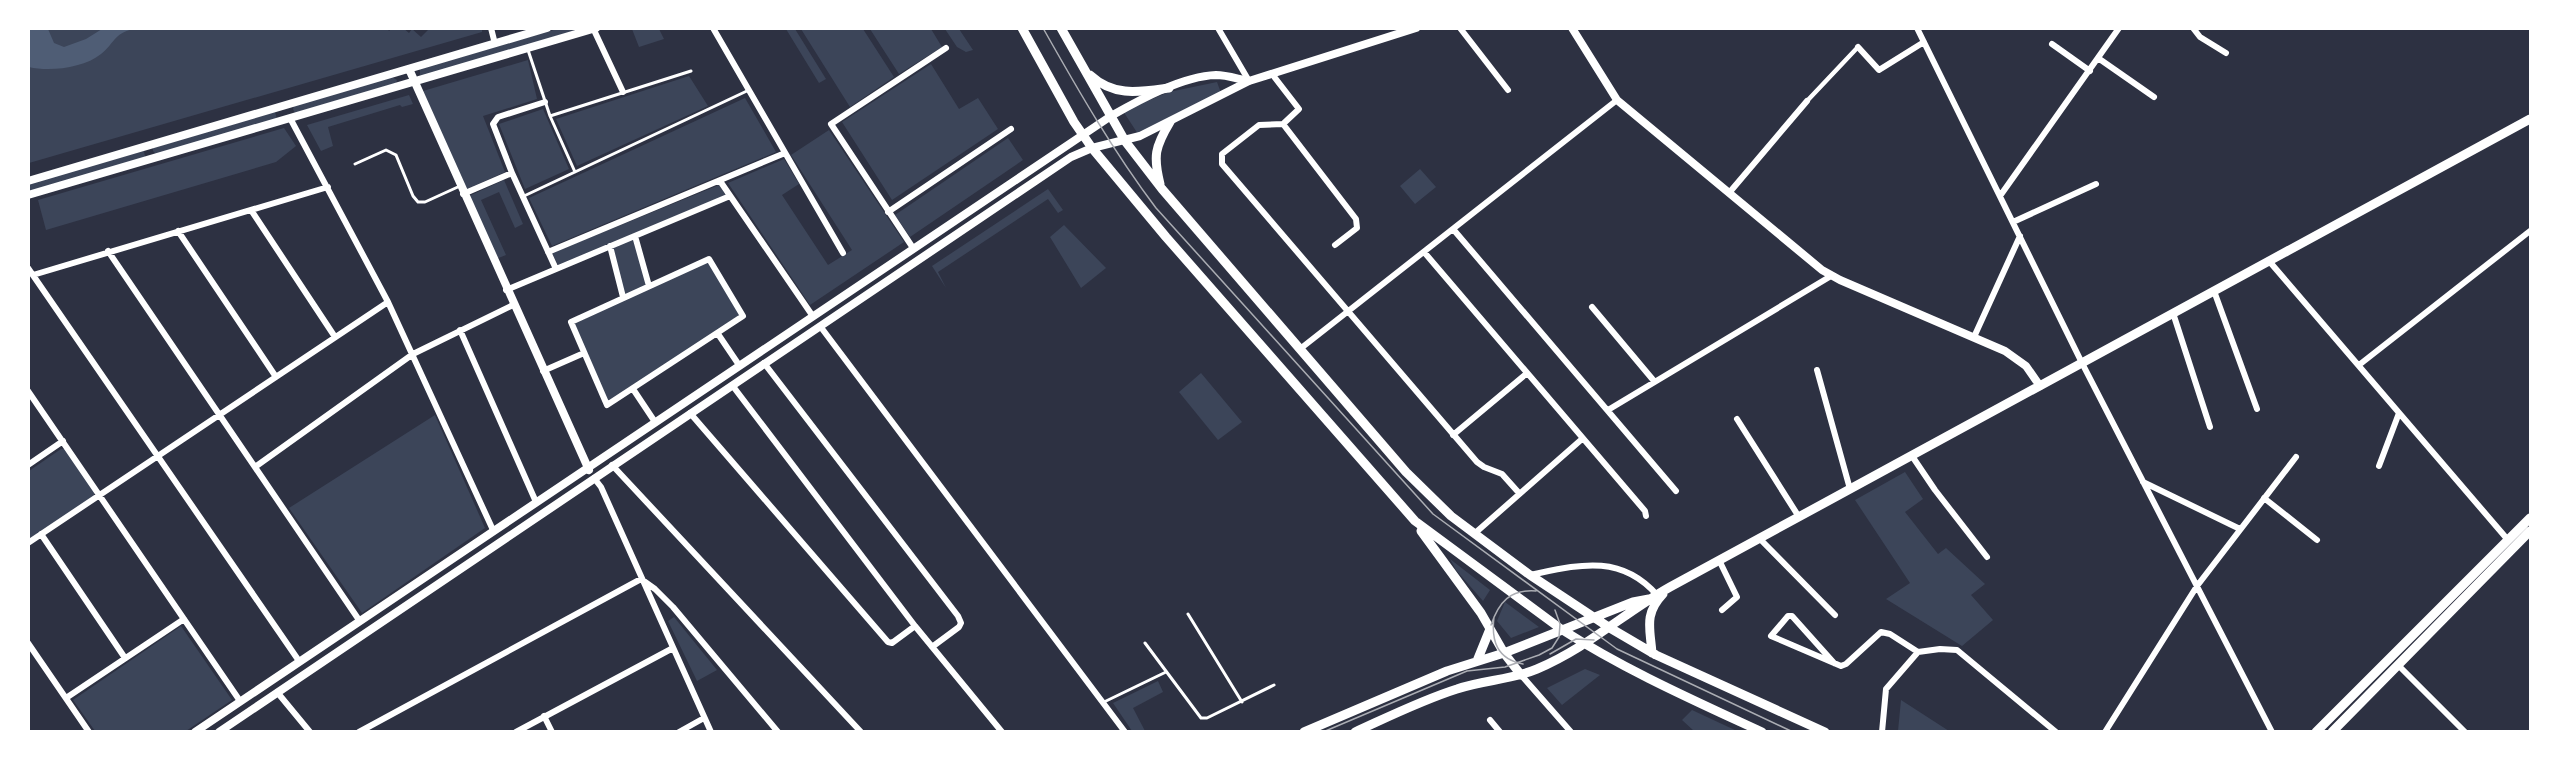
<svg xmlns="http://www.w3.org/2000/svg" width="2559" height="760" font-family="Commissioner,sans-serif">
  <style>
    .green { fill: #3c4559 }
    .water { fill: #4f5d75 }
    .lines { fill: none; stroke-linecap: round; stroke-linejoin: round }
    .service { stroke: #fff; stroke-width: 3 }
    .pedestrian { stroke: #fff; stroke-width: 4.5 }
    .minor { stroke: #fff; stroke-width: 6 }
    .tertiary { stroke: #fff; stroke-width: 8 }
    .primary { stroke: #fff; stroke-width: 9 }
    .tram { stroke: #abadb3; stroke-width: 1.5 }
  </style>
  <rect width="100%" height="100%" fill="#2d3142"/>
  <!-- green -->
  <path class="green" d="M387,28L389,31L391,29L403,28L409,33L412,29L421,37L429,29H482V32L29,163V29Z
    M557,29H579L422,77L420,75V69Z
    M632,29H659L664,39L639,47Z
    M786,29H795L826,79L819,83Z
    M801,29H863L894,77L850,107Z
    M870,29H931L942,47L899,74Z
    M945,29H959L973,50L966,52L957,47Z
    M528,60L537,99L483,116L505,172L467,189L423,91Z
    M931,64L959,109L978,98L998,129L892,200L842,122Z
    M689,76L708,106L577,166L556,119Z
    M392,77L397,80L396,83L295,113L293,109L294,106Z
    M1217,82L1221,93L1138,134L1123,111L1169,92Z
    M409,95L413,104L402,107L400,105L328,127L333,146L321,151L307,125Z
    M745,98L776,152L552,246L529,198Z
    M543,109L569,169L525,189L499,124Z
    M275,112L277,119L157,155L153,151V148Z
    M284,128L296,146L276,162L46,230L38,200Z
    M829,130L904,242L810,305L728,183L784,159L799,184L782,195L828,265L852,250L791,155Z
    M1008,138L1023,160L910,237L895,215Z
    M144,151L145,157L29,192V183Z
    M1420,169L1436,187L1415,204L1400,186Z
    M504,180L523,224L515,228L499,192L481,200L506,255L496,259L469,196Z
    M719,185L726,195L558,265L552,253Z
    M1048,189L1063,210L1058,213L1048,199L938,272L946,288L932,266Z
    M1064,225L1106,268L1081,288L1050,237Z
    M634,238L648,288L708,262L740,315L608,401L574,324L625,299L612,247Z
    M1201,373L1242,422L1218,440L1179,392Z
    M435,415L485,528L362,613L289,508Z
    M61,449H66L94,491V497L29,541V471Z
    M1905,472L1923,499L1905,512L1938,554L1946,548L1985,584L1971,595L1993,620L1962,646L1886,599L1910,583L1855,500Z
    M1450,559L1490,590L1483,601L1456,570Z
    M1505,602L1539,627L1511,638L1497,621Z
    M674,617L717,670L697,681L668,621Z
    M181,626L232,700L186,731H95L73,700Z
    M1585,669L1600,675L1562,705L1547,688Z
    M1158,681L1163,692L1133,708L1145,731H1132L1113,703Z
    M1901,700L1949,731H1898Z
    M1692,710L1737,731H1694L1682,720Z"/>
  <!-- water -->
  <path class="water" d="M29,28L48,29L54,43L64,47L86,39L102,29H133C113,34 115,43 101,54C84,68 49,72 29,67Z"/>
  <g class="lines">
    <!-- service -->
    <path class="service" d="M528,50L550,116L575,172
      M550,116L691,71
      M355,164L386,150L396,155L413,196L418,202H425L460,186
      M524,196L749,90
      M1188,614L1242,702
      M1145,643L1201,718H1207L1274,685
      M1104,702L1166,672"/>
    <!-- pedestrian -->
    <path class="pedestrian" d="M1807,101L1858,47"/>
    <!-- minor -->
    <path class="minor" d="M491,28L495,44
      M593,28L623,92
      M713,28L843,253
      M1218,28L1249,81
      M1460,28L1508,90
      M1917,28L2082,363L2272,732
      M2193,28L2200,37L2226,53
      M2052,44L2090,71
      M1858,47L1879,70L1924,42
      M2098,58L2154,97
      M1272,74L1299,109L1283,124L1259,125L1222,154V164L1477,462L1484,467L1502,474L1519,493
      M545,102L498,117L493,124L512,173L556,269
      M290,118L388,302L493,530
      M1283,124L1356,219L1357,228L1335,245
      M720,181L812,315
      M1729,193L1807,101
      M463,194L512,173
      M2000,196L2119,28
      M251,210L335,337
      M888,212L1011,129
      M2013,222L2096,184
      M1453,229L1676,491
      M178,231L276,377
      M635,236L649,286
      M610,246L623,297
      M913,248L831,124L946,48
      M108,251L359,620
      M548,252L785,153
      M1424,252L1645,511L1646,516
      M709,259L743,316L607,405L571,322Z
      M2269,261L2508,540
      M28,268L299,661
      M33,275L328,187
      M506,290L730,196
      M2214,291L2257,409
      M1592,307L1654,381
      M2173,313L2210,427
      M820,326L1125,732
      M460,330L536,502
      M718,334L739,365
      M1974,337L2020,236
      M1300,349L1617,100
      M764,363L958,616L961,623L959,627L932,647
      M2359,365L2530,231
      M1817,370L1850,489
      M543,371L584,353
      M732,385L915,626L1002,732
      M633,389L655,422
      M28,391L240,701
      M1608,410L1831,276
      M690,413L888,642L892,643L915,626
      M1737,419L1799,517
      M1453,435L1526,374
      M1912,456L1935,490L1987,557
      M28,465L63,441
      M612,465L861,732
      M2379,466L2399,413
      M255,467L413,354L513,305
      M594,478L601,487L711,732
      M2143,482L2240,529
      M2264,498L2317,540
      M41,534L125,658
      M1474,534L1582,439
      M1759,538L1835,615
      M28,543L388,302
      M1719,560L1737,597L1722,610
      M1530,575C1578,565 1620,553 1657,595
      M28,643L89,732
      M1834,663L1792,616H1788L1771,636L1841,666L1846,664L1881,632L1890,634L1918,652L1940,649L1957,650L2056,732
      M2398,665L2465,732
      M1521,675L1571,732
      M277,692L310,732
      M66,698L184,619
      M544,716L552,732
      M1490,720L1500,732
      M359,732L641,579L655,589L673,607L778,732
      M516,732L673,648
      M679,732L704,718
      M1882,732L1886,689L1918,652
      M2105,732L2197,586L2296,457"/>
    <!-- tertiary -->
    <path class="tertiary" d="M1572,28L1617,100L1822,270L1840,280L2005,351L2026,366L2040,386
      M409,69L589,470
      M28,181L547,28
      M28,195L596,28
      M195,732L1111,116C1139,100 1183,76 1216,75C1227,75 1238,79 1249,81
      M219,732L1071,157L1092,148L1140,136L1249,81L1416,28"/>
    <!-- primary -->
    <path class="primary" d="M1022,28L1074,122L1092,148L1166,237L1415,521L1561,629C1625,670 1693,700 1762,732
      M1061,28L1125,141L1162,189L1406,472L1451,516L1530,575L1610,628L1656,655L1825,732
      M1090,75C1114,97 1139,92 1169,88
      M1160,184C1153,156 1155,147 1170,122
      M1421,531L1481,613L1504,653L1521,675
      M1652,653C1650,628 1644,614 1663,594
      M1477,661L1490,629
      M1304,732L1447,671L1504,653L1633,602L1649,599
      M1355,732C1388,717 1422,700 1457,689C1483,680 1511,680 1537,669C1587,648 1624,613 1670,587L2530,119
      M2316,732L2530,518
      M2332,732L2530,531"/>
    <!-- tram -->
    <path class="tram" d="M1043,28C1078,90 1113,151 1156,208L1433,514L1617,649L1793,732
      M1494,617C1491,641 1497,659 1523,664
      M1491,625C1499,602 1510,589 1536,591
      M1550,654L1576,639L1594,640
      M1323,732L1467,671L1505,667L1539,655L1552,648L1559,637L1560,624L1555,610"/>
  </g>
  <!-- border -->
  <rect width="2559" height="760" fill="none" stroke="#ffffff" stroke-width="60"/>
</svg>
